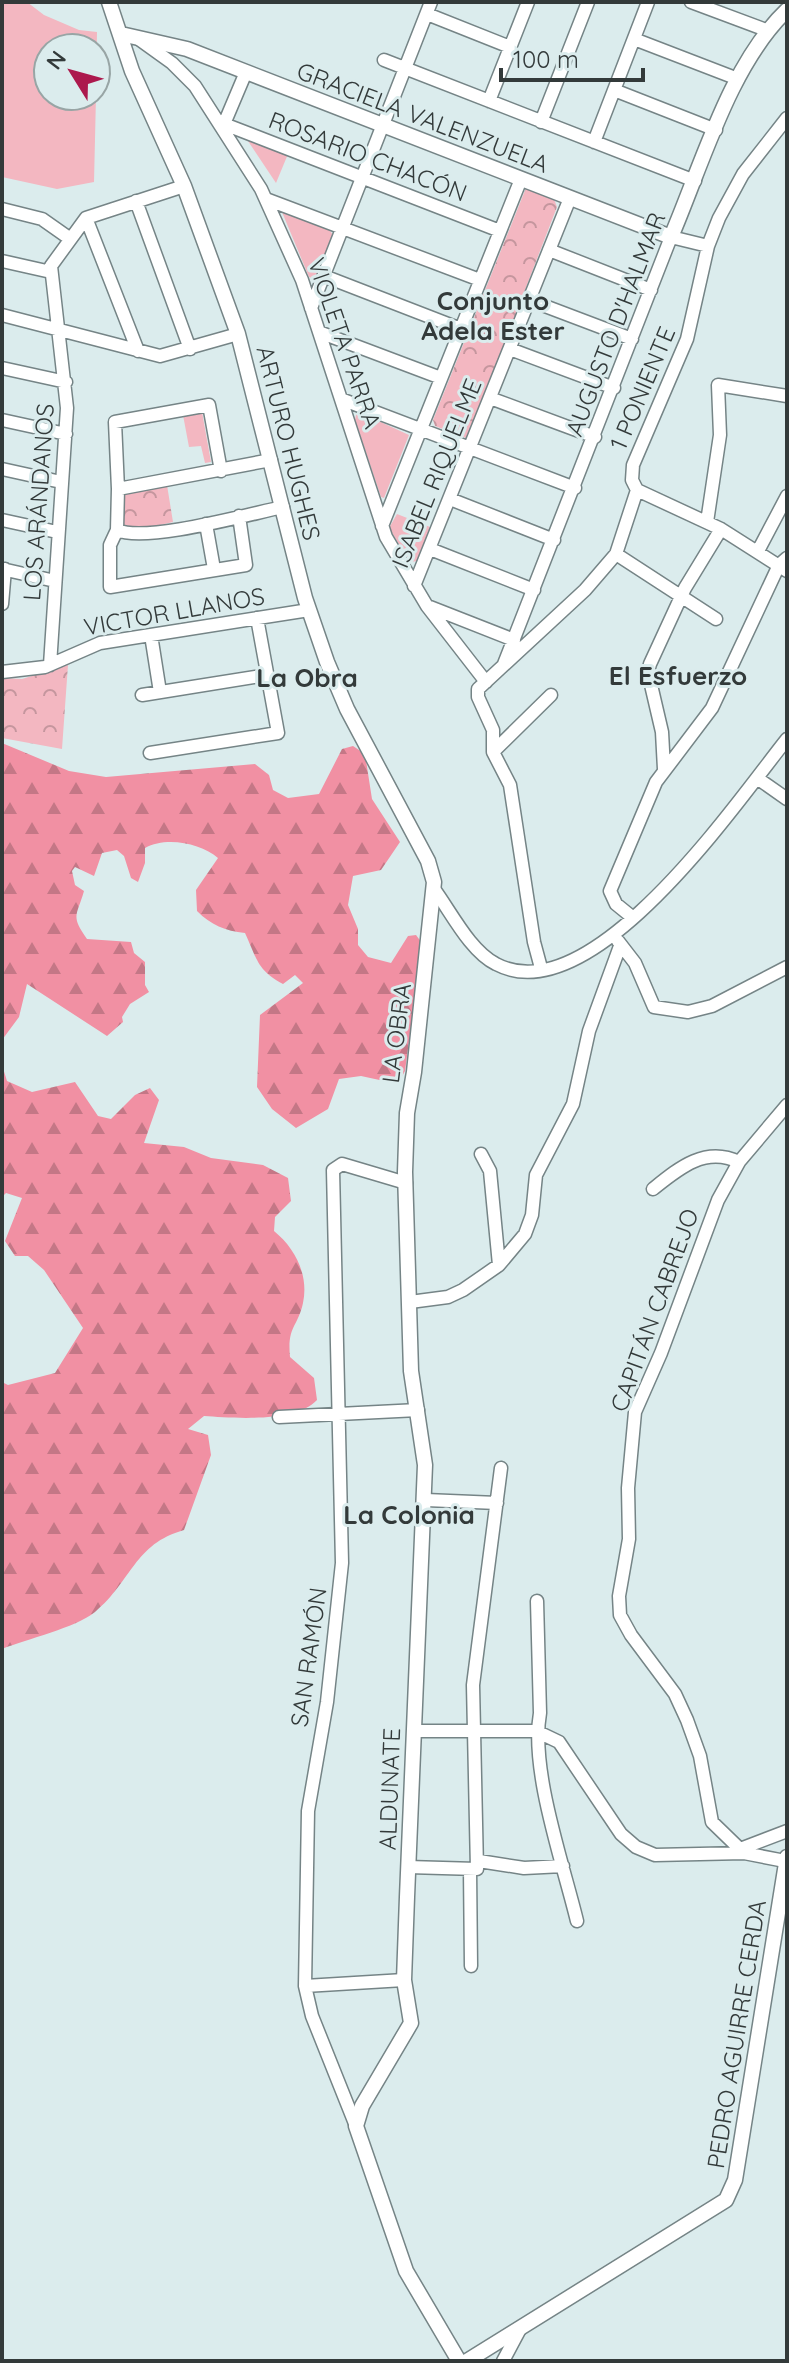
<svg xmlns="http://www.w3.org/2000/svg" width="789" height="2363" font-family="Quicksand,sans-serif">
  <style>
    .grass { fill: #f3b7c1 }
    .forest { fill: url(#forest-firs) }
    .park { fill: url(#park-crowns) }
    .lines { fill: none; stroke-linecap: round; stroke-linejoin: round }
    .minor-casing { stroke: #758486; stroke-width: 15 }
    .tertiary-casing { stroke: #758486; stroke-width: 17 }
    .minor { stroke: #fff; stroke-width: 12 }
    .tertiary { stroke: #fff; stroke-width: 14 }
    .labels { text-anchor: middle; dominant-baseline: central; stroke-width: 6; stroke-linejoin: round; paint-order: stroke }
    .street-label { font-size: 24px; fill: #333a3a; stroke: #dbeced }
    .neighbourhood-label { font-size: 26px; font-weight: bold; fill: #333a3a; stroke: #dbeced }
  </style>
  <defs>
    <pattern id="forest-firs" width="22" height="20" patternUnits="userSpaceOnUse" patternTransform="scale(2)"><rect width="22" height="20" fill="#f190a3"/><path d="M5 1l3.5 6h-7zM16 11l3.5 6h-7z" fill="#c47786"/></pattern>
    <pattern id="park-crowns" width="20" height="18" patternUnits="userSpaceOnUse" patternTransform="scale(2)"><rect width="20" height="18" fill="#f3b7c1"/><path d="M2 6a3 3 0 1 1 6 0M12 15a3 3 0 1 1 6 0" fill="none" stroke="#c5969e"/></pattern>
  </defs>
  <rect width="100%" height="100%" fill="#dbeced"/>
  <!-- grass -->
  <path class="grass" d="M2,2H27L44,15L79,30L97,32L96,91V48H48V96H96L94,182L57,189L2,177Z
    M244,135L288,154L276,183Z
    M282,212L328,228L333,235L315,279L309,277Z
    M202,412L211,462L205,463L201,446L189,447L183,415Z
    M361,413L409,435L384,498L381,497L355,420L356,415Z
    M397,514L430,527L418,561L410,562L389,528Z"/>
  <!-- forest -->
  <path class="forest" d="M2,743L69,771L106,777L255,764L269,775L273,790L288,798L319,794L342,749L353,746L365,754L372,799L400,842L381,870L353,876L348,905L358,929V945L368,957L391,963L408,936L416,935L422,943L405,1071L398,1084L361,1076L339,1079L328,1109L296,1128L272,1109L257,1087L260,1015L303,983L295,975L283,984C257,970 257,959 245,933C225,931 211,925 197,911L196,890L218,858C201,843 166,836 145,848V863L138,882L131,878L124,856L117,850L102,853L94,876L75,867L72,871L75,885L84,891C77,916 70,915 87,939L131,942L134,953L145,962V985L149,992L130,1004L122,1017L123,1022L107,1036L27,984L19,1017L2,1040Z
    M2,1065L7,1081L32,1092L75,1082L98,1116L111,1119L135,1095L150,1088L159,1100L144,1143L184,1147L211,1158L263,1165L288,1178L291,1201L275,1217L274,1231C295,1248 309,1275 303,1303C298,1327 287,1326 290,1357L314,1378L317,1400C296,1423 233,1418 204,1416L188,1429L208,1435L211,1455L184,1530C134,1544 132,1581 95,1612C75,1628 27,1639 2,1649V1382L8,1385L55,1373L83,1328L44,1270L28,1256H15L5,1241L22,1198L6,1193L2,1197Z"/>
  <!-- park -->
  <path class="park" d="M526,188L554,199L557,207L486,391L473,436L466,438L435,426L433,420Z
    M167,485L173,522L130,532L121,530L120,494Z
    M68,665L62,749L2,738V678L22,679Z"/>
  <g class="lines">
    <!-- minor casing -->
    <g class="minor-casing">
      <path id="minor" d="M691,2L766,30
        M427,14L510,47
        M634,39L738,79
        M140,40L172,63L195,86L261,189L302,280L386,537L427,606L486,682
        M384,60L695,181
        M614,90L716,130
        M489,101L528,2
        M541,122L588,2
        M224,124L246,72
        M222,126L224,124L500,231
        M594,142L648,2
        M266,199L480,280
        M136,201L190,349
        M2,209L42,219L69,238
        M86,218L138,351
        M549,250L651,290
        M2,261L51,272
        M324,276L461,329
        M529,300L632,339
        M311,308L431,2
        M2,315L160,356L238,334
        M319,332L441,378
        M510,349L614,388
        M2,368L66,382
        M490,398L595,437
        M341,399L575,488
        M2,420L66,434
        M271,460L118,489L117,530C146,543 249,514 283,507
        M2,469L61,482
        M118,489L115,422L209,405L221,471
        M637,490L721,529L787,571
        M450,499L554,540
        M2,520L57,532
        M707,522L720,435L718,385L787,396
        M206,524L214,569
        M382,526L521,179
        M117,530L110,545V587L246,565L239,516
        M430,549L534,590
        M758,551L787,496
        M616,554L716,619
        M2,569L55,581
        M414,586L570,198
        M2,604L5,569
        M430,607L514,640
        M151,635L160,692
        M504,664L671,237L708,246
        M50,665L67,408L51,266L86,218L184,186
        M2,672L45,667L100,643L309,610
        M142,695L267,675
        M493,752L551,695
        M150,753L278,733L257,618
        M664,769L662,732L648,672L650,664L685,588L721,529
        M757,778L787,799
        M434,889C451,912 470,951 496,964C592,1015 738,800 787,739
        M632,917L616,904L610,891L656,782L712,708L779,565L787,558
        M618,941L635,963L654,1007L688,1012L712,1006L787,967
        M541,968L534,942L510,785L493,752V730L478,697V689L585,590L616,554L637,490L632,480L633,465L687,339L708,246L719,218L743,174L787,118
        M481,1154L490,1171L499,1265
        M653,1189C679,1168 705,1146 739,1162
        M410,1302L448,1297L463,1290L499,1265L525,1234L532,1215L536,1175L573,1104L589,1031L620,946
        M279,1417L418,1410
        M426,1500L497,1503
        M537,1601L540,1713C530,1770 563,1863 577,1921
        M414,1731H536L559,1742L621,1834L636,1847L655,1855L744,1853L785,1861
        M740,1849L787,1831
        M744,1853L712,1822L700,1756L687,1720L675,1694L631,1635L620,1615L619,1596L629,1539L628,1488L635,1412L661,1353L718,1200L739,1162L787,1105
        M479,1861L524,1868L563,1866
        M408,1867L477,1869L473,1685L501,1468
        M470,1869L471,1966
        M305,1986L404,1980
        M356,2126L312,2016L305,1986L308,1811L327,1702L342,1563L333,1170L342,1164L406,1183
        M503,2361L519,2331"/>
    </g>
    <!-- tertiary casing -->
    <g class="tertiary-casing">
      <path id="tertiary" d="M109,2L132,71L184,186L238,334L305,598L327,662L347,709L428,861L434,882L414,1072L407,1113L405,1172L411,1371L425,1465L407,1897L404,1980L411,2023L362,2106L356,2126L406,2271L459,2361
        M121,34L187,49L671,237C702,165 730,64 787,10
        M467,2361L726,2200L735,2180L787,1857"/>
    </g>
    <!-- minor -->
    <use href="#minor" class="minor"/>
    <!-- tertiary -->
    <use href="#tertiary" class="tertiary"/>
  </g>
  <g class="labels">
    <!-- street labels -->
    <g class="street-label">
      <text transform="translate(423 117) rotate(21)">GRACIELA VALENZUELA</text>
      <text transform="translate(368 156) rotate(21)">ROSARIO CHACÓN</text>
      <text transform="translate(615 324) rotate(-69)">AUGUSTO D'HALMAR</text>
      <text transform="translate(345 343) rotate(71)">VIOLETA PARRA</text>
      <text transform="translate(642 388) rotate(-67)">1 PONIENTE</text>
      <text transform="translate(289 443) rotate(76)">ARTURO HUGHES</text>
      <text transform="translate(436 473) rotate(-68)">ISABEL RIQUELME</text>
      <text transform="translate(38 502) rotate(-86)">LOS ARÁNDANOS</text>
      <text transform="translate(174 611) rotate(-10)">VICTOR LLANOS</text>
      <text transform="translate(396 1033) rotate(-83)">LA OBRA</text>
      <text transform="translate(654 1310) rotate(-70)">CAPITÁN CABREJO</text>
      <text transform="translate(308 1657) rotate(-82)">SAN RAMÓN</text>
      <text transform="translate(389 1789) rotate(-88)">ALDUNATE</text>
      <text transform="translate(736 2034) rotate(-81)">PEDRO AGUIRRE CERDA</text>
    </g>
    <!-- neighbourhood labels -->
    <g class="neighbourhood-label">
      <text x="493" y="300">Conjunto<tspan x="493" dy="30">Adela Ester</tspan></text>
      <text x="678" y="675">El Esfuerzo</text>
      <text x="307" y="677">La Obra</text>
      <text x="409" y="1514">La Colonia</text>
    </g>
  </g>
  <!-- border -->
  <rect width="789" height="2363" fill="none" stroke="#333a3a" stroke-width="8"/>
  <!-- north arrow -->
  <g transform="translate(72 72) rotate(307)"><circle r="38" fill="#dbeced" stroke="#98a5a5" stroke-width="2"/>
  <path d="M0-6L14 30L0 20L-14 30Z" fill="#ac194d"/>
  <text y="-12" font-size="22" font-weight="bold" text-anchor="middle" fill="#333a3a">N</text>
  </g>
  <!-- scale -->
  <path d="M501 68v12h142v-12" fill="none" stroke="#333a3a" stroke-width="4"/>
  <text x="513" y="68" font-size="24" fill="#333a3a" stroke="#dbeced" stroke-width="6" paint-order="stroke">100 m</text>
</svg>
